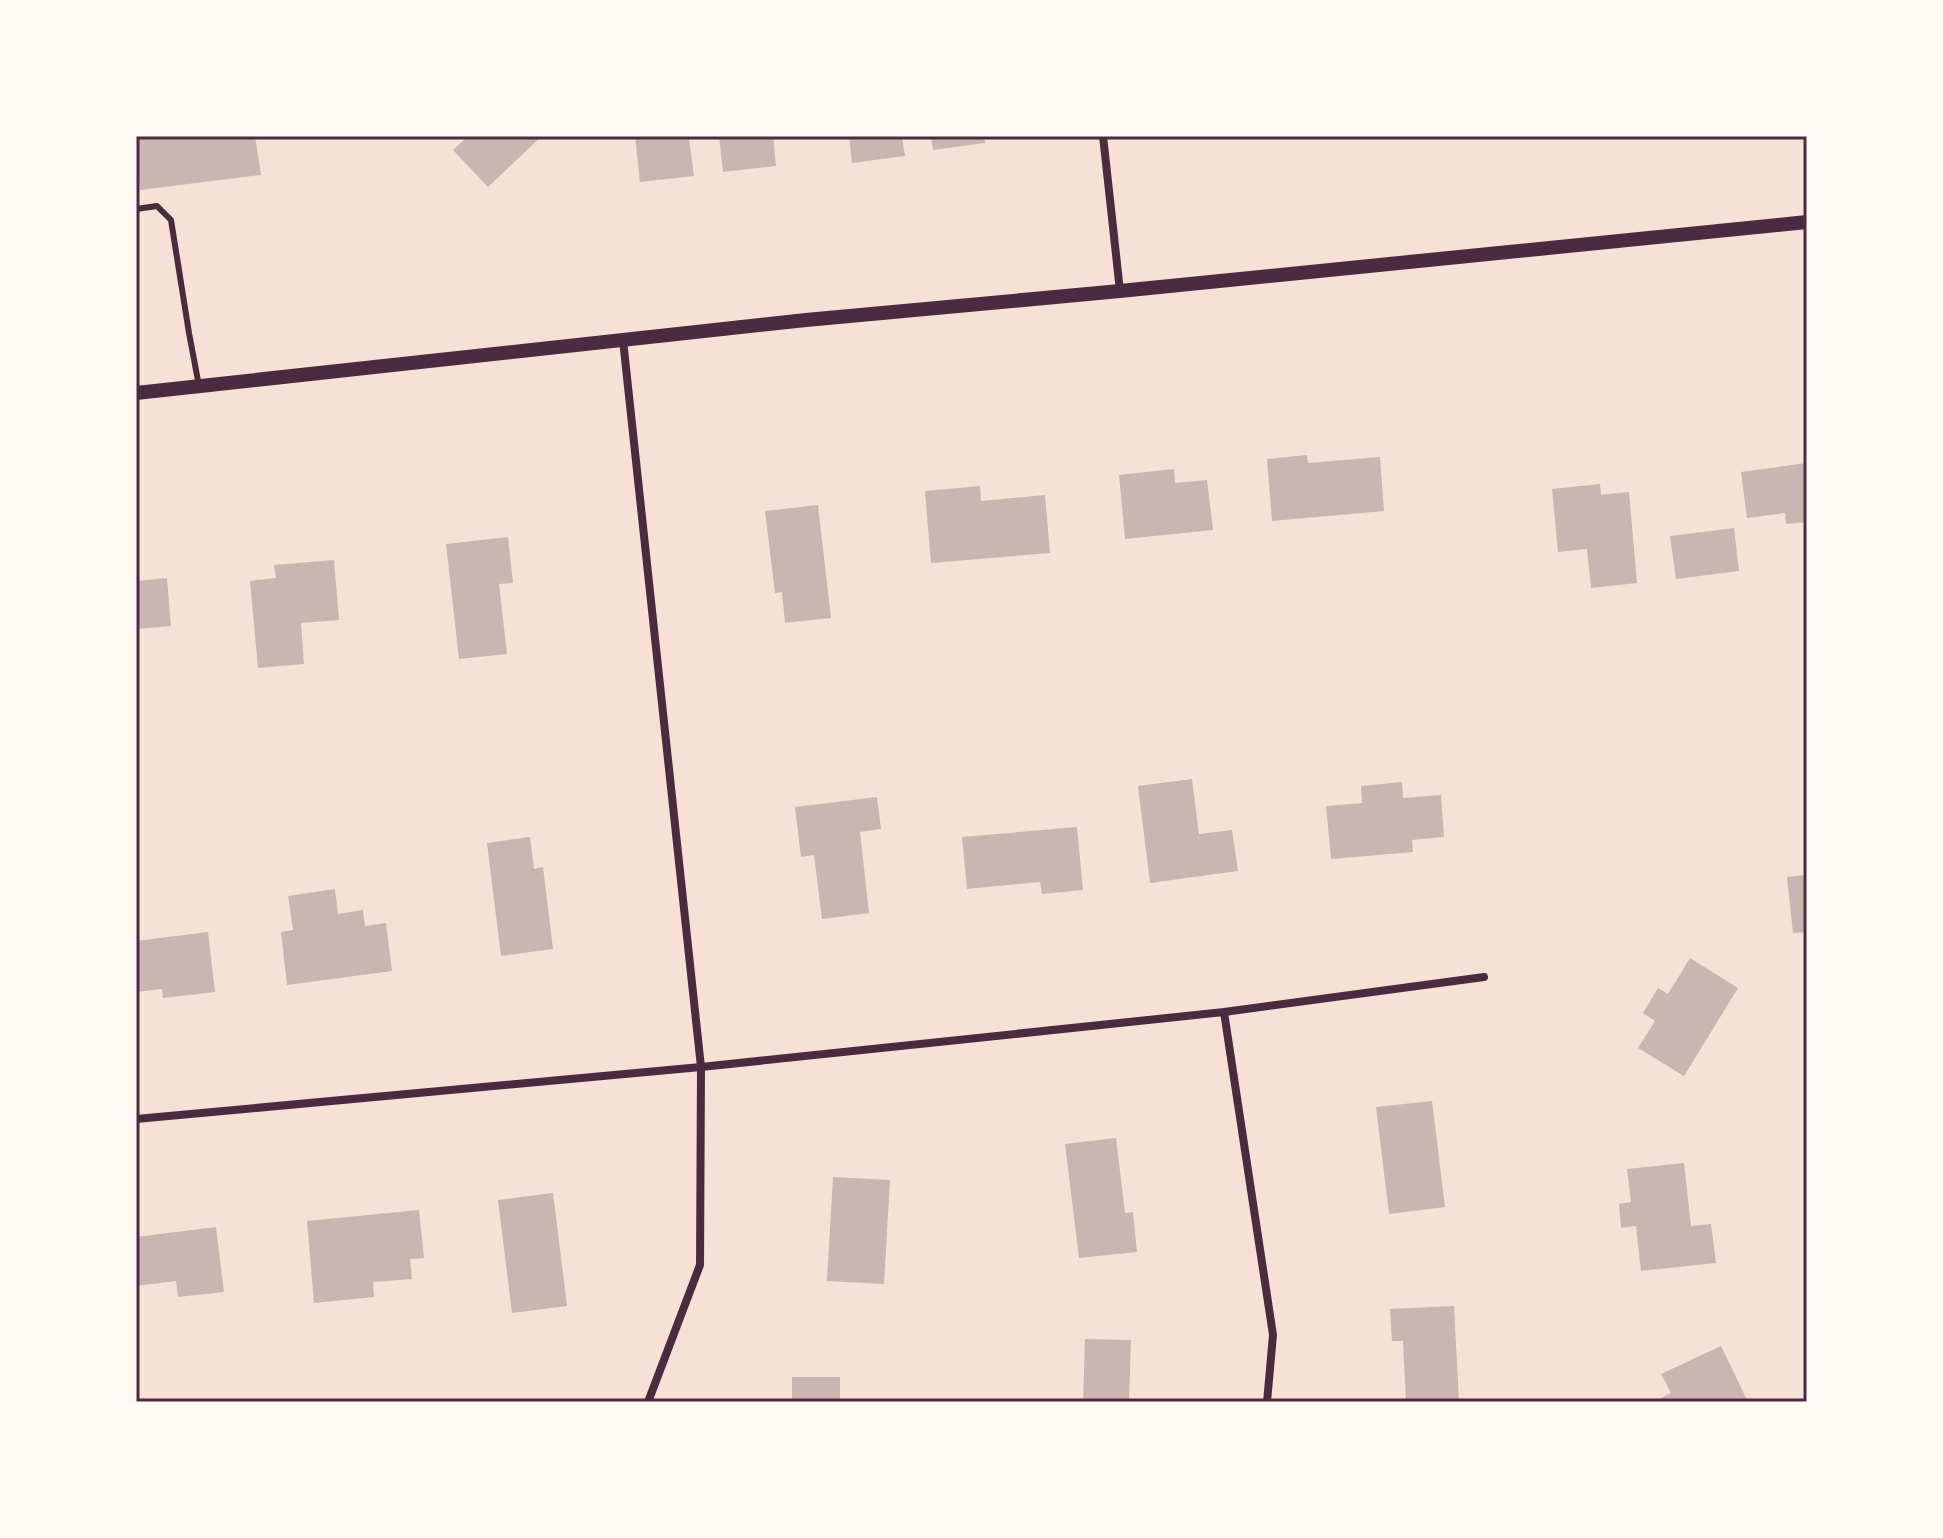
<svg xmlns="http://www.w3.org/2000/svg" width="1943" height="1538" font-family="'Asap Condensed',sans-serif">
  <style>
    .building { fill: #ccb4b1 }
    .lines { fill: none; stroke-linecap: round; stroke-linejoin: round }
    .service { stroke: #4a2c40; stroke-width: 6 }
    .minor { stroke: #4a2c40; stroke-width: 8 }
    .tertiary { stroke: #4a2c40; stroke-width: 14 }
    .neatline { fill: none; stroke: #4a2c40; stroke-width: 3 }
  </style>
  <rect width="100%" height="100%" fill="#f7e1d7"/>
  <!-- building -->
  <path class="building" d="M136,136H255L261,175L140,190L136,155Z
    M468,136H542L488,187L453,150Z
    M635,136H696V138L689,139L694,176L640,182Z
    M719,136H773L776,166L723,172Z
    M849,136H902L905,156L852,163Z
    M931,136H984L985,143L933,150Z
    M1307,455L1308,463L1380,457L1384,511L1272,521L1267,459Z
    M1807,463V522L1786,524L1785,513L1747,518L1741,472Z
    M1174,469L1175,483L1207,480L1213,530L1125,539L1119,475Z
    M1600,484L1601,495L1629,492L1637,583L1591,588L1587,549L1558,552L1552,489Z
    M980,486L981,501L1045,495L1050,553L931,563L925,491Z
    M818,505L831,618L785,623L782,592L775,593L765,511Z
    M1734,528L1739,571L1676,579L1670,536Z
    M508,537L513,583L499,584L507,654L459,659L446,544Z
    M334,560L339,620L301,623L304,664L258,668L250,581L276,578L274,565Z
    M167,578L171,626L136,629V581Z
    M1192,779L1199,834L1232,830L1238,871L1150,883L1138,786Z
    M1402,782L1403,798L1441,795L1444,837L1412,840L1413,852L1331,859L1326,806L1362,803L1361,786Z
    M877,797L881,829L860,832L869,913L822,919L814,855L801,857L795,807Z
    M1077,827L1083,890L1042,894L1040,882L967,889L962,837Z
    M530,837L534,869L543,867L553,949L501,956L487,843Z
    M1807,875V932L1793,933L1787,877Z
    M335,889L338,914L363,910L365,926L386,923L392,971L287,985L281,932L293,930L288,896Z
    M208,932L215,992L163,998L162,989L136,992V941Z
    M1690,958L1738,988L1684,1076L1638,1048L1655,1021L1643,1013L1658,988L1668,994Z
    M1432,1101L1445,1207L1389,1214L1376,1107Z
    M1116,1138L1125,1213L1133,1212L1137,1252L1079,1258L1065,1144Z
    M1684,1163L1691,1226L1711,1224L1716,1263L1641,1271L1636,1226L1621,1228L1619,1204L1631,1202L1627,1169Z
    M833,1177L890,1180L884,1284L827,1281Z
    M553,1193L567,1306L512,1313L498,1200Z
    M419,1210L424,1258L410,1259L412,1279L373,1282L374,1297L314,1303L307,1221Z
    M216,1227L224,1292L178,1297L176,1281L136,1286V1237Z
    M1454,1306L1459,1402H1406L1403,1341H1392L1390,1309Z
    M1085,1339L1131,1340L1129,1402H1083Z
    M1721,1346L1748,1402H1653L1671,1393L1661,1374Z
    M792,1377H840V1402H784V1399H792Z"/>
  <g class="lines">
    <!-- service -->
    <path class="service" d="M136,209L157,206L171,220L189,333L199,386"/>
    <!-- minor -->
    <path class="minor" d="M1103,136L1120,291
      M623,340L701,1067L700,1265L648,1402
      M1224,1012L1273,1335L1267,1402
      M136,1119L701,1067L1224,1012L1484,977"/>
    <!-- tertiary -->
    <path class="tertiary" d="M136,393L806,320L1120,291L1807,222"/>
  </g>
  <!-- border -->
  <rect width="1943" height="1538" fill="none" stroke="#fffaf5" stroke-width="276"/>
  <rect x="138" y="138" width="1667" height="1262" class="neatline"/>
</svg>
